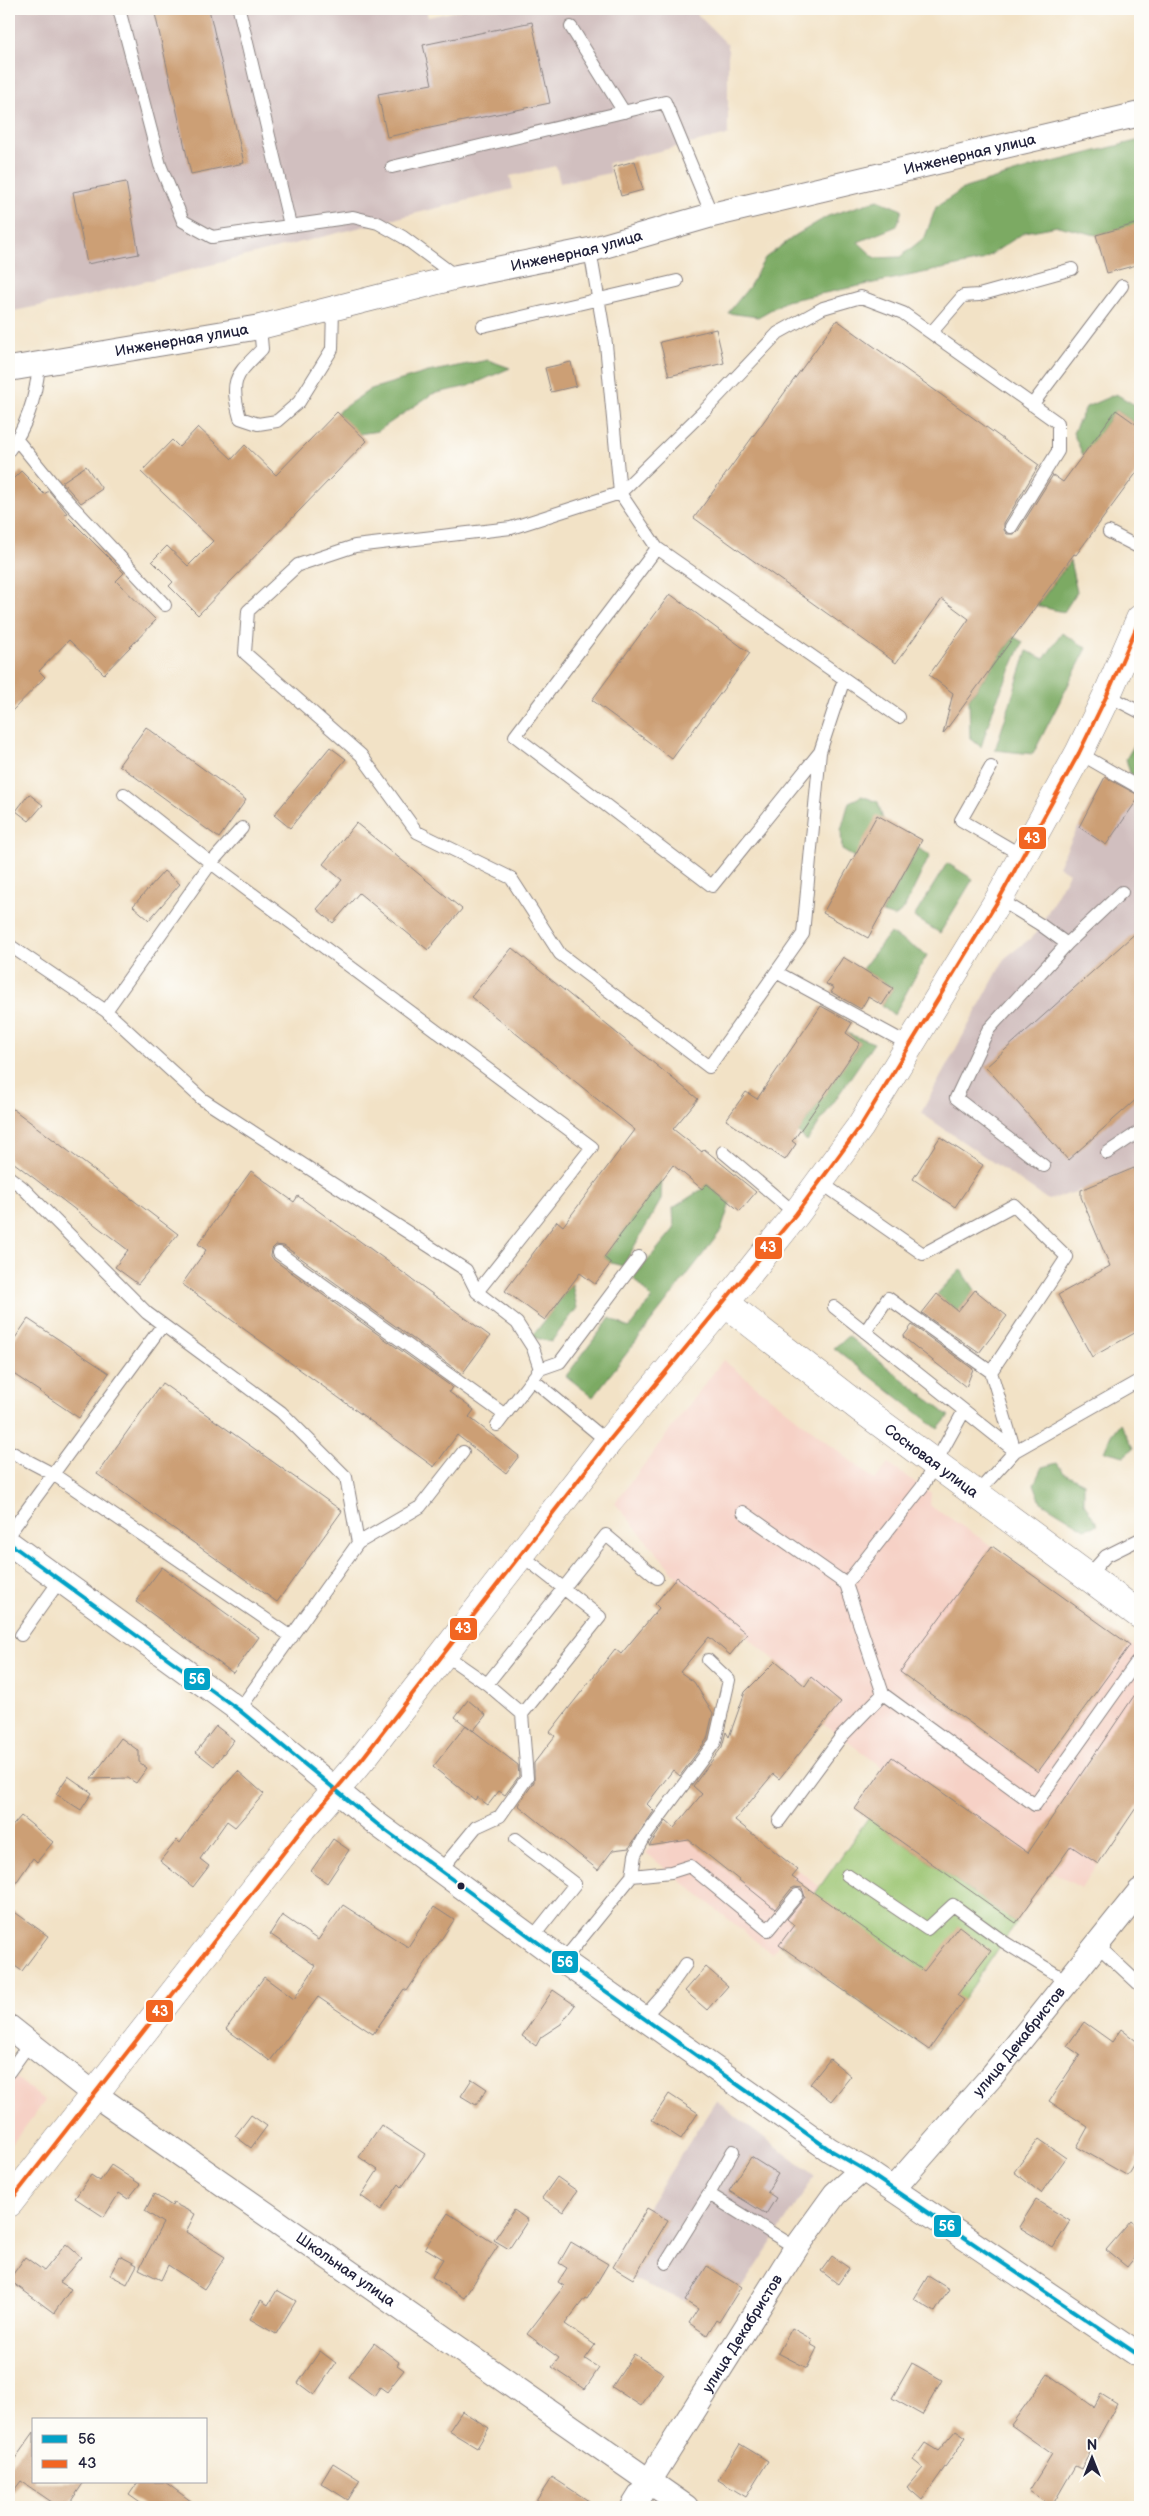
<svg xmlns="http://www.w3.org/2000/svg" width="1149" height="2516" font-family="'Balsamiq Sans',sans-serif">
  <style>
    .built { fill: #f6d1c6 }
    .industrial { fill: #d1bfbf }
    .green { fill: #9bc572; stroke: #5e7456 }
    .forest { fill: #7caa64; stroke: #4f6650 }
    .building { fill: #cc9f74 }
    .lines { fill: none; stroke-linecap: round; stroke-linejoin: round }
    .lane-casing { stroke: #8a8280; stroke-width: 14 }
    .street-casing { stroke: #8a8280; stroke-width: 26 }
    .secondary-casing { stroke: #8a8280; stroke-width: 29 }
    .primary-casing { stroke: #8a8280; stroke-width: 29 }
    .lane { stroke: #fff; stroke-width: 12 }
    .street { stroke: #fff; stroke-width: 24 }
    .secondary { stroke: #fff; stroke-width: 28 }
    .primary { stroke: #fff; stroke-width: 28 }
    .bus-1-casing { stroke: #fdfcf7; stroke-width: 8 }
    .bus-2-casing { stroke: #fdfcf7; stroke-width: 8 }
    .bus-1 { stroke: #02a2c7; stroke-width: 4 }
    .bus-2 { stroke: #f26522; stroke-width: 4 }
    .bus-dot { fill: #22223b; stroke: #fdfcf7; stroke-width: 2 }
    .labels { text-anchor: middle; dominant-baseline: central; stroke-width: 4; stroke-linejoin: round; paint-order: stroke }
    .street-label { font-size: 15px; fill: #22223b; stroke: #fdfcf7 }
    .line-badge { stroke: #fdfcf7; stroke-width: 2 }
    .badge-label { font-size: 14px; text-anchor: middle; font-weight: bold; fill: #fff }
  </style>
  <rect width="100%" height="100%" fill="#fdfcf7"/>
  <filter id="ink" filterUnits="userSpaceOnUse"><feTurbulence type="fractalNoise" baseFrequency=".02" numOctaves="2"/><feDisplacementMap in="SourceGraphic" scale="10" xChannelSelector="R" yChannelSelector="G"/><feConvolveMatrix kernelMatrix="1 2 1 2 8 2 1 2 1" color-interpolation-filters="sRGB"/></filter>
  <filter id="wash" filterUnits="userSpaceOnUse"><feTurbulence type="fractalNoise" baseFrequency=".0096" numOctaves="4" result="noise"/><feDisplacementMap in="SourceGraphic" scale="20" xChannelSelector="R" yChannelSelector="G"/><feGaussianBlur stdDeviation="1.12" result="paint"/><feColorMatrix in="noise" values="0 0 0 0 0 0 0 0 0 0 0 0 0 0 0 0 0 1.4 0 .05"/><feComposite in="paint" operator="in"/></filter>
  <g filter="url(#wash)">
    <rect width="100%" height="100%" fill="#f2e2c6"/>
    <!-- built -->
    <path class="built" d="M723,1360L875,1480L888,1464L931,1493L930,1505L992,1546L1140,1651V1802L1081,1888L1053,1872L1016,1923L855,1809L883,1768L824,1724L803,1684L677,1577L615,1503Z
      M708,1799L820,1887L772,1954L646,1853L653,1845L675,1842Z
      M9,2072L45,2101L9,2148Z"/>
    <!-- industrial -->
    <path class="industrial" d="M9,9H426L428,17L466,9H692L728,45V135L608,163L610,173L560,183L556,166L510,176L513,189L83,297L9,312Z
      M1140,770V1165L1079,1191L1048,1200L921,1113L1005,958L1036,934L1069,873L1058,866L1105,776L1123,786L1130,773L1137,777Z
      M716,2101L815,2176L719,2322L685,2301L633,2279L613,2267L647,2208Z"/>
    <!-- green -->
    <path class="green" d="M868,1818L1016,1923L929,2050L779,1945Z"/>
    <!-- forest -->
    <path class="forest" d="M1140,140V224L1096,235L1058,226L1025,232L981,261L786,301L758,317L728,313L749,287L765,258L796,235L828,216L878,200L902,210L897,226L858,242L875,258L900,257L925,237L936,207L965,188L1037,166Z
      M488,360L510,368L469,386L432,394L378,431L359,434L337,412L371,389L428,372Z
      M1116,394L1140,408V427L1116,410L1083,455L1073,433L1086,407Z
      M1070,561L1077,592L1064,612L1037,606Z
      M1062,633L1087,648L1033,754L995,750L1027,651L1044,659Z
      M1014,637L1023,642L995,704L981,747L970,738L969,699Z
      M1136,742L1140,746V770L1137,777L1130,773L1126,759Z
      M862,796L878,802L883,819L854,857L842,850L841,830L849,802Z
      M918,848L930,855L904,909L895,917L882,913Z
      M947,863L973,879L940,933L914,917Z
      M890,933L927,955L894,1015L882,1005L893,988L862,969Z
      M846,1033L874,1043L807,1141L798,1133L860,1043Z
      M662,1179L661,1200L623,1266L611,1263L604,1257Z
      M707,1184L730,1203L721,1231L593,1397L566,1376L610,1318L629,1328L652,1299L633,1278L674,1229L673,1208L702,1189Z
      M961,1269L975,1290L958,1311L937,1294Z
      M572,1284L577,1308L551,1342L532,1337Z
      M848,1336L949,1416L938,1429L834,1348Z
      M1120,1423L1134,1448L1124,1456L1104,1451L1111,1435Z
      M1057,1463L1064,1473L1084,1483V1503L1098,1525L1085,1529L1041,1502L1034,1484L1042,1467Z"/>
    <g id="blocks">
      <!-- building -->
      <path class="building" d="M154,9H209L244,163L191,174Z
        M532,22L550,103L387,137L378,94L432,84L423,45Z
        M635,161L643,190L621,196L613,167Z
        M126,182L139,254L87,264L73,192Z
        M1135,224L1140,241V264L1107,273L1096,235Z
        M837,320L1039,465L1004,523V530L1007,534H1014L1018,531L1053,475L1063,482L1116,410L1140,427V468L1076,555L1074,554L943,734L953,693L929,675L969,619L942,599L896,663L694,518Z
        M716,329L724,363L669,376L660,342Z
        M571,362L576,386L551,392L545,368Z
        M337,412L367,441L198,615L169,586L173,582L152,561L167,546L188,566L213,541L141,472L172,440L179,447L198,427L232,459L245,445L276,475Z
        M86,466L102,489L81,503L62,482Z
        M21,471L44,494L49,491L67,513L65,514L124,573L116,581L156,620L104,674L69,640L39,671L45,677L9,714V483Z
        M670,594L750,653L672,759L592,700Z
        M146,727L246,800L219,838L119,765Z
        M330,747L346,759L290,828L274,815Z
        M1105,777L1140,796L1106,845L1079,827Z
        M29,794L43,805L29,821L16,811Z
        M877,815L922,840L868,938L823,913Z
        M356,823L462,909L428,950L359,893L333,923L317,909L342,880L323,864Z
        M164,871L180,884L149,920L133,906Z
        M1140,929V1096L1068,1160L986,1067Z
        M512,948L698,1099L673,1129L702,1152L704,1149L756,1192L740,1211L707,1184L702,1189L673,1165L604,1257L611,1263L595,1284L580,1273L545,1320L505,1291L557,1221L563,1226L635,1130L471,997Z
        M843,957L893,988L882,1005L868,997L861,1009L831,992L834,988L826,984Z
        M821,1006L852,1023L846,1033L860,1043L795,1138L792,1141L796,1144L785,1160L726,1120L746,1092L757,1099Z
        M9,1106L178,1234L138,1284L115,1267L128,1250L9,1159Z
        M940,1137L983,1165L955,1207L913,1179Z
        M1134,1168L1140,1182V1330L1092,1357L1058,1295L1110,1266L1081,1197V1190Z
        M251,1171L294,1202L298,1196L490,1336L462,1374L284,1246L276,1245L272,1249L271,1256L274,1260L452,1387L449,1392L474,1410L469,1417L519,1456L506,1473L457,1435L434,1467L182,1284L206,1250L198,1244Z
        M975,1290L1007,1316L979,1353L922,1313L937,1294L958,1311Z
        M28,1319L109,1373L79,1418L9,1371V1347Z
        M912,1325L973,1369L966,1387L903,1337Z
        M162,1383L342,1511L277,1602L97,1474Z
        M992,1546L1130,1645L1038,1772L900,1672Z
        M162,1567L259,1637L233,1673L136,1602Z
        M677,1577L747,1634L730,1655L709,1637L680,1672L694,1682L713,1713L707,1739L680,1776L673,1770L647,1804L654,1811L629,1848L613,1850L598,1870L518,1805L534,1782V1763L555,1736L550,1732L615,1649L621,1654L659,1608L655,1604Z
        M776,1661L805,1686L811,1677L841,1702L779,1779L773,1774L735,1820L798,1870L792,1877L924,1971L959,1926L991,1951L957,1995L964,2000L929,2050L779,1945L794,1925L787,1919L805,1897L802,1888L795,1887L791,1889L775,1909L689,1840L649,1846L666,1821L674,1828L702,1794L693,1786L722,1747L726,1732L729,1737L745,1692Z
        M1140,1687V1802L1098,1864L1071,1846L1016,1923L855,1809L892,1757L1028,1853Z
        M468,1700L486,1715L473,1731L455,1717Z
        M466,1725L518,1765L519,1776L505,1795L499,1791L488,1805L477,1797L475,1800L433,1767Z
        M216,1726L234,1740L214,1766L196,1752Z
        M121,1738L139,1751V1762L147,1768L136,1783L128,1778L91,1779Z
        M238,1771L264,1794L235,1827L227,1821L200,1859L209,1866L193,1887L160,1861L177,1840L180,1843L200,1814Z
        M68,1776L92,1793L81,1810L56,1794Z
        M21,1816L53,1842L37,1862L33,1858L9,1893V1830Z
        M333,1839L349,1850L327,1883L311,1871Z
        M343,1905L408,1947L434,1907L454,1920L407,1991L404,1989L373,2034L318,1997L270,2061L226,2029L264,1977L294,1999L316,1966L270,1934L282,1915L318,1940Z
        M9,1908L48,1936L22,1971L9,1962Z
        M706,1967L728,1986L707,2010L685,1991Z
        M553,1990L575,2005L561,2024L541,2037L536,2046L522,2036Z
        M1084,2022L1112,2042L1121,2029L1140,2044V2156L1128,2176L1077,2147L1088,2127L1049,2101L1080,2055L1067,2046Z
        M830,2059L851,2076L831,2101L810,2084Z
        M472,2079L487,2089L476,2105L461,2096Z
        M669,2094L698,2113L681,2139L652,2120Z
        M251,2115L267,2126L251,2148L235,2136Z
        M381,2125L425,2154L402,2187L399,2184L381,2210L361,2196L378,2170L359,2157Z
        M1039,2139L1066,2158L1041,2193L1014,2172Z
        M751,2157L778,2174L767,2192L776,2198L766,2214L729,2191Z
        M111,2165L140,2184L128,2199L119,2193L104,2217L75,2198L91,2175L100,2181Z
        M557,2177L577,2191L563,2212L542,2198Z
        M154,2194L172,2206L173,2203L195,2214L186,2232L225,2257L204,2289L168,2265L161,2280L139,2269L163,2223L145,2211Z
        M1036,2200L1070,2221L1053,2248L1019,2227Z
        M647,2208L668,2220L633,2279L613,2267Z
        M514,2210L528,2220L509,2249L494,2240Z
        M448,2213L498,2246L464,2298L432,2277L443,2259L425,2248Z
        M1131,2221L1140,2229V2251L1127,2267L1106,2250Z
        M571,2242L608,2264L587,2299L585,2298L565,2324L595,2345L585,2359L599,2368L585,2389L552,2367L559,2358L527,2334L564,2286L558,2282L567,2268L559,2263Z
        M66,2244L81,2257L60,2282L71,2289L54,2313L9,2280L25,2257L44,2271Z
        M120,2256L137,2265L127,2284L110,2275Z
        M832,2256L849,2268L838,2284L821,2271Z
        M707,2266L741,2287L719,2322L716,2320L707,2335L689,2323L698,2309L685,2301Z
        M928,2276L949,2289L935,2312L914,2299Z
        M277,2290L296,2301L276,2334L250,2319L261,2300L268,2305Z
        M792,2328L813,2340L810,2344L817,2348L807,2368L778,2353Z
        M374,2343L399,2362L397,2365L404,2370L387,2392L380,2387L374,2396L349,2377Z
        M320,2351L336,2363L314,2395L298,2383Z
        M634,2354L663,2373L641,2406L612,2387Z
        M912,2363L942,2380L922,2415L892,2398Z
        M1048,2374L1094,2407L1101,2394L1117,2404L1081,2469L1075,2466L1052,2506L1029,2491L1052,2454L1011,2425Z
        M462,2411L489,2428L477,2448L449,2431Z
        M956,2430L966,2437L922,2500L907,2487L923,2468L913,2460L925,2443L938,2451Z
        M34,2432V2482H84L67,2507H59L21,2481L9,2497V2467Z
        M740,2444L768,2461L746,2497L718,2480Z
        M333,2463L360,2480L348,2500L321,2483Z
        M552,2477L598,2507H532Z
        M138,2482H165L199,2507H146L129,2495Z"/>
    </g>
  </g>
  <g filter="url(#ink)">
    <use href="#blocks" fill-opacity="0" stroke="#8a8280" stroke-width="1"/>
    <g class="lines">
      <!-- lane casing -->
      <g class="lane-casing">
        <path id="lane" d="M119,9L160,165L183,221L212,237L353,217L378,223L403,237L457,277
          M239,9L290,225
          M571,27L624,112
          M392,167L665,102L712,215
          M590,250L606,344L620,493L657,548L899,717
          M483,326L677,281
          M260,327L262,349C236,376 229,378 240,418L258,424L277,421L299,402L332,349L333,308
          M931,333L963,296L979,295L1072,269
          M1032,405L1122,286
          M17,440L62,495L165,605
          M9,450C28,425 36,396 39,365
          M1109,532L1140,548
          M657,548L515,736L712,886L820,752L844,679
          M1107,695L1140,712
          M820,752L803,934L709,1067L560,954L511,878L417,832L361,755L245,653L248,611L298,565L355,546L511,528L620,493L704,411L778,333L823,308L861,297L903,313L1058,423V451L1011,527
          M1079,753L1140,788
          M991,767L961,820L1023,856
          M124,794L211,863L592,1147L477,1292
          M242,828L211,863L106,1011L202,1099L466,1270L477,1292L517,1323L533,1348L540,1369
          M999,899L1041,925L1067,944
          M9,945L106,1011
          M776,972L910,1045
          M723,1152L796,1214
          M1107,1153L1140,1131
          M1044,1166L956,1098L988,1030L1067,944L1122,892
          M9,1177L22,1187L147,1313L281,1412L346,1477L358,1543L239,1710
          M820,1182L923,1254L1014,1205L1067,1257L991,1372
          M279,1253L505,1415
          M834,1307L1015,1451L1140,1380
          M865,1332L888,1298L991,1372L1015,1451L977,1493
          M532,1379L608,1442
          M964,1411L922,1487L846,1584L883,1694L1035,1805L1136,1663
          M497,1425L540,1369L560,1362L639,1257
          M9,1451L53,1474L292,1637
          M743,1512L846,1584
          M9,1534L162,1326
          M358,1543L420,1507L463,1452
          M1088,1576L1106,1556L1140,1539
          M21,1635L60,1580
          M444,1654L487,1684L522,1714
          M487,1684L606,1535L657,1578
          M779,1821L841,1737L883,1694
          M516,1839L575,1884L532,1938
          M440,1871L476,1827L500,1816L527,1778L522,1714L600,1617L520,1554
          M847,1875L927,1929L953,1905L1004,1942L1067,1981
          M632,1876L671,1872L690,1866L768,1930L797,1895
          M1097,1945L1140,1985
          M563,1961L632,1876L635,1855L644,1838L715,1742L729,1680L708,1660
          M643,2018L666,1992L686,1964
          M9,2072L29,2044
          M709,2194L796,2248
          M666,2263L709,2194L733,2151"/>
      </g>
      <!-- street casing -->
      <g class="street-casing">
        <g id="street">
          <path id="s1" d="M9,369L260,327L457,277L590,250L712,215L1140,114"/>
          <path d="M9,1543L239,1710L377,1824L563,1961L830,2150L863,2169L1140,2356"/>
          <path id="s2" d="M9,2027L94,2094L686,2507"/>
          <path id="s3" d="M893,2189L991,2077L1140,1891"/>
          <path id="s4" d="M633,2507L796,2248L835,2194L863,2169"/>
        </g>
      </g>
      <!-- secondary casing -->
      <g class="secondary-casing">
        <path id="secondary" d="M725,1303L796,1214L860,1127L999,899L1079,753L1107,695L1140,619"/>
      </g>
      <!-- primary casing -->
      <g class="primary-casing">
        <g id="primary">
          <path id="s5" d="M9,2203L302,1829L362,1759L608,1442L725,1303L860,1408L1140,1615"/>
        </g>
      </g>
      <!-- lane -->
      <use href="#lane" class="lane"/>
      <!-- street -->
      <use href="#street" class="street"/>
      <!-- secondary -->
      <use href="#secondary" class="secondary"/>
      <!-- primary -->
      <use href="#primary" class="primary"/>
      <!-- bus-1 casing -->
      <g class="bus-1-casing">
        <path id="bus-1" d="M9,1543L239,1710L377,1824L563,1961L830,2150L863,2169L1140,2356"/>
      </g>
      <!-- bus-2 casing -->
      <g class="bus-2-casing">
        <path id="bus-2" d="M9,2203L302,1829L362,1759L608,1442L796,1214L860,1127L999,899L1079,753L1107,695L1140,619"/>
      </g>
      <!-- bus-1 -->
      <use href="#bus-1" class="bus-1"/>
      <!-- bus-2 -->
      <use href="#bus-2" class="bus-2"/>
    </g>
  </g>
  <!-- markers -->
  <circle class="bus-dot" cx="461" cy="1886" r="4.5"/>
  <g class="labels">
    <!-- street labels -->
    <g class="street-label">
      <text stroke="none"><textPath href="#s1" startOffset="985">Инженерная улица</textPath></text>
      <text stroke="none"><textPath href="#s1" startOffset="580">Инженерная улица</textPath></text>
      <text stroke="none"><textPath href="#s1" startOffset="175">Инженерная улица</textPath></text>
      <text stroke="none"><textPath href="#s5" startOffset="1410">Сосновая улица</textPath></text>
      <text stroke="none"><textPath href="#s3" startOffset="194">улица Декабристов</textPath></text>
      <text stroke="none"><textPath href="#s2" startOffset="415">Школьная улица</textPath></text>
      <text stroke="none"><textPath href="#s4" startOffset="205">улица Декабристов</textPath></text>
    </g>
  </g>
  <g class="line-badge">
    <rect x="1018" y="826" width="29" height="24" rx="5" fill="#f26522"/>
    <rect x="754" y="1236" width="29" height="24" rx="5" fill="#f26522"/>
    <rect x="449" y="1617" width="29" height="24" rx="5" fill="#f26522"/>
    <rect x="183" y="1667" width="28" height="24" rx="5" fill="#02a2c7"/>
    <rect x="551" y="1950" width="28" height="24" rx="5" fill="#02a2c7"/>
    <rect x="145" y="1999" width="29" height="24" rx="5" fill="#f26522"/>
    <rect x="933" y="2214" width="29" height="24" rx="5" fill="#02a2c7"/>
  </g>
  <g class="badge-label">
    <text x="1032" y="843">43</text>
    <text x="768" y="1252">43</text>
    <text x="463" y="1633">43</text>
    <text x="197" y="1684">56</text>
    <text x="565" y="1967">56</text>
    <text x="160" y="2016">43</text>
    <text x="947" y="2231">56</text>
  </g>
  <!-- margin -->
  <rect width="1149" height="2516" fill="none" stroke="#fdfcf7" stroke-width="30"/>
  <!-- legend -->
  <rect x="32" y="2418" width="175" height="65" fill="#fdfcf7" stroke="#a5a5ac"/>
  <rect x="42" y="2435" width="25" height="8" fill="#02a2c7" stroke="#a5a5ac"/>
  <text x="78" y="2444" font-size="15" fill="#22223b">56</text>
  <rect x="42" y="2460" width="25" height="8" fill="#f26522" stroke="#a5a5ac"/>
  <text x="78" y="2468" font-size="15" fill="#22223b">43</text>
  <!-- north arrow -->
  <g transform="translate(1092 2458)" stroke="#fdfcf7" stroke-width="4" paint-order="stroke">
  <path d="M0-4L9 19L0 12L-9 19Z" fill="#22223b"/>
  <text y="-8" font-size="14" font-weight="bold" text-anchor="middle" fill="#22223b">N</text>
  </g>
</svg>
